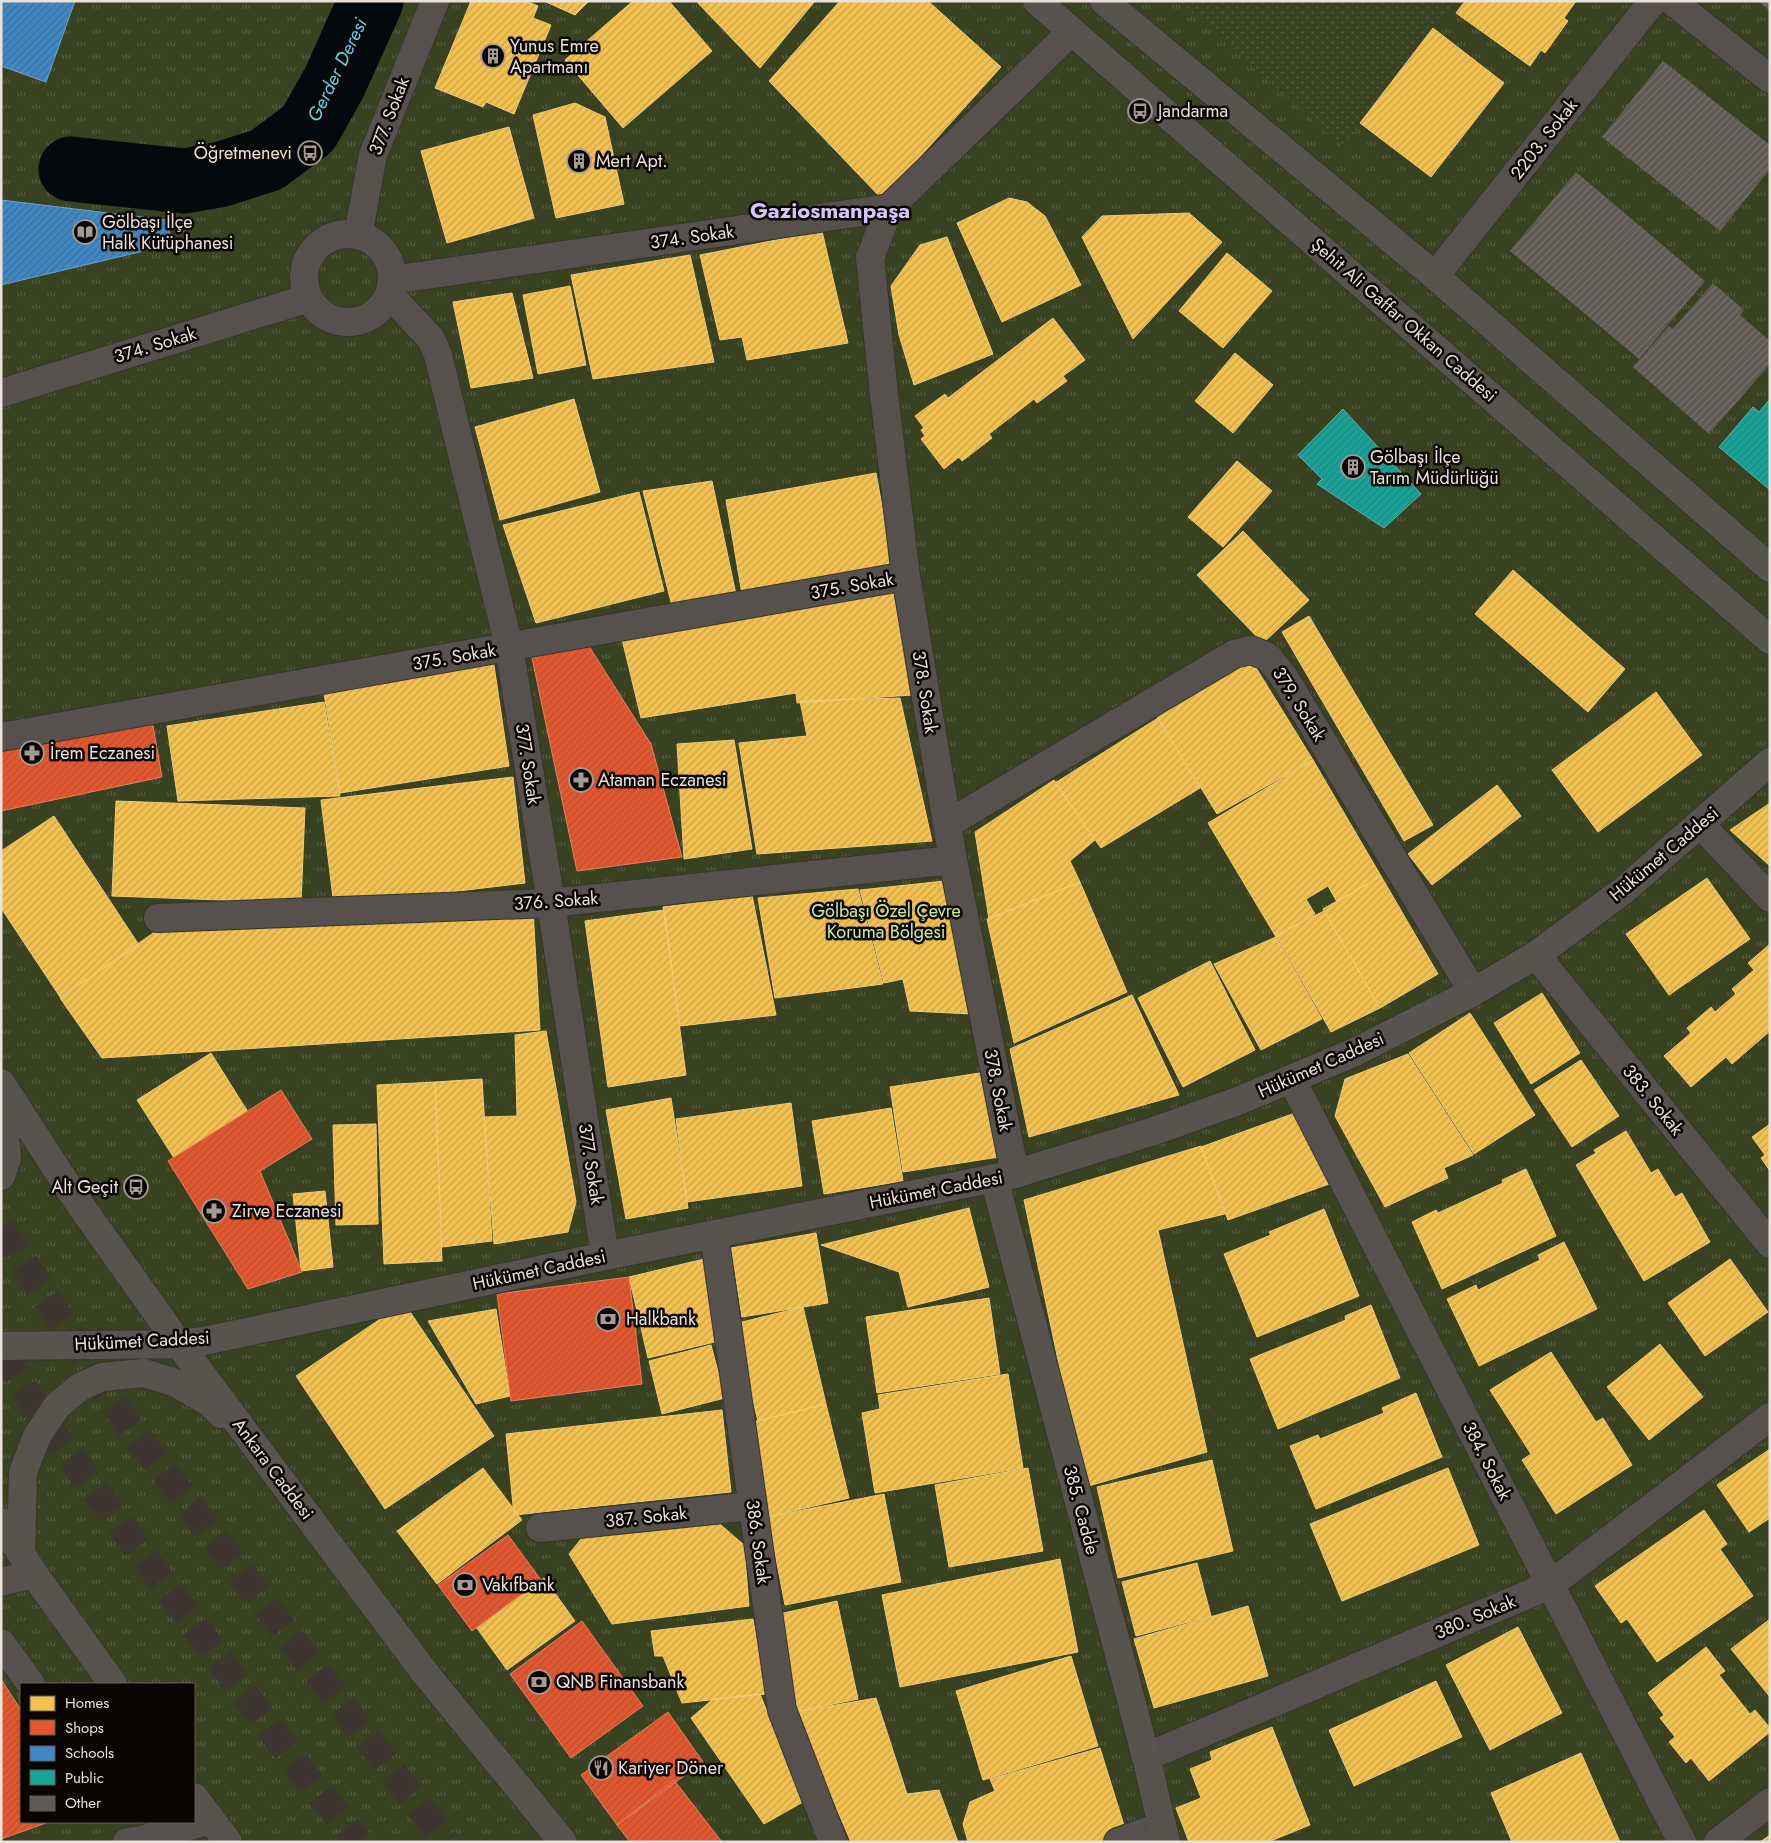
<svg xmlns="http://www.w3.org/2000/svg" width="1771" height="1843" font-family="Jost,sans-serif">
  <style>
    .park { fill: url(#park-tufts); fill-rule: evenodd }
    .garden { fill: url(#garden-dots) }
    .homes { fill: url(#homes-hatch); stroke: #f0cb78 }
    .shops { fill: url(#shops-hatch); stroke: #e68162 }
    .schools { fill: url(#schools-hatch); stroke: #72a3cb }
    .public { fill: url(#public-hatch); stroke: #56b6ac }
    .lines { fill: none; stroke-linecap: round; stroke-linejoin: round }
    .river { stroke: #03090d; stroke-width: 65 }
    .building { fill: url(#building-hatch) }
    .highway-tunnel { stroke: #3d3630; stroke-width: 28; stroke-dasharray: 28 14; stroke-linecap: butt }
    .street-casing { stroke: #39342f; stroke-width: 30 }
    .secondary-casing { stroke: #39342f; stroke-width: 30 }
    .street { stroke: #56514c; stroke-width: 28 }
    .secondary { stroke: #57544e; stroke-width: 28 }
    .labels { text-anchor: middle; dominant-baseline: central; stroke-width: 5; stroke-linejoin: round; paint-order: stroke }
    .poi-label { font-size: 18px; fill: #eae2da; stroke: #090502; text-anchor: start }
    .street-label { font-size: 18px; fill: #eae2da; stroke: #090502 }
    .park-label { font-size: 18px; fill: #cfea96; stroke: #090502 }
    .water-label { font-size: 19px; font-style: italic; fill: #5dd4ec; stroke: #090502 }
    .district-label { font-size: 22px; font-weight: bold; fill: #d5c5ff; stroke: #090502 }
  </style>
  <defs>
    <pattern id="park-tufts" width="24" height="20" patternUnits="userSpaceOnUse" patternTransform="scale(1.25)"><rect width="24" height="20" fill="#384120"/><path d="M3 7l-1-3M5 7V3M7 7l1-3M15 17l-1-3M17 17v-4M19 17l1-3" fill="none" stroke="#555c40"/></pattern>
    <pattern id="garden-dots" width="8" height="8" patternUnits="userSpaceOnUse" patternTransform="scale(1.25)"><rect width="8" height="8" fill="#384120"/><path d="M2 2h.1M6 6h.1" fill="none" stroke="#555c40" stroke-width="1.8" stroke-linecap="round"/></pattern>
    <pattern id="homes-hatch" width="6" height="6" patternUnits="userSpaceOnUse" patternTransform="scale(1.25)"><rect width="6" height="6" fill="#f2c14e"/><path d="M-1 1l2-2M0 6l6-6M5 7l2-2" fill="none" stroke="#c7a24b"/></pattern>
    <pattern id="shops-hatch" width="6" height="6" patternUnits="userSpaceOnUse" patternTransform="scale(1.25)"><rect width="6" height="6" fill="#e4572e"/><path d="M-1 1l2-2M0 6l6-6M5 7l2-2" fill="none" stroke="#b55134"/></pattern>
    <pattern id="schools-hatch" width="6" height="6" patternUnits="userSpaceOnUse" patternTransform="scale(1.25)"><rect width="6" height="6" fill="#3f88c5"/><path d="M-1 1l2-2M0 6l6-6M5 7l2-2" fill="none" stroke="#417097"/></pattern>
    <pattern id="public-hatch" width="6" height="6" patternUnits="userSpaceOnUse" patternTransform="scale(1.25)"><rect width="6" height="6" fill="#17a398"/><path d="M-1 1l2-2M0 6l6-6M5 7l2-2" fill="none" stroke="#25867e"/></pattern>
    <pattern id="building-hatch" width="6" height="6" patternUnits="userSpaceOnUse" patternTransform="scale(1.25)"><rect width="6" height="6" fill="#5f5a54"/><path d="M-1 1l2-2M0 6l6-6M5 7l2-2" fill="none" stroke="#76716c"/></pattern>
  </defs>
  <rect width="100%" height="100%" fill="#1e1812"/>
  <!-- park -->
  <path class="park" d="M1,1H1770V1842H1ZM21,1684H194V1822H21Z"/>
  <!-- garden -->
  <path class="garden" d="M1179,1H1454L1360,123L1343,147Z"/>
  <!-- homes -->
  <path class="homes" d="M471,1H526L538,6L533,18L551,25L514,114L486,102L483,107L435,88Z
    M544,1H589L575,15Z
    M633,1H669L712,51L623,128L565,60Z
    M696,1H815L760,68Z
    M840,1H928L1001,67L882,199L769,81Z
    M1465,1H1576L1564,18L1568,21L1545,53L1541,50L1530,66L1456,13Z
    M1433,28L1504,83L1431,177L1360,123Z
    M575,103L605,117L624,204L556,218L533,115Z
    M509,127L534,218L447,243L421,151Z
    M1009,198L1027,202L1045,216L1081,285L1002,322L957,223Z
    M1189,213L1222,242L1133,339L1082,237L1102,216Z
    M822,231L848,343L747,360L742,337L720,340L700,255Z
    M947,237L993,354L914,385L899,335L891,286L920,245Z
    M1227,253L1272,291L1223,348L1179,311Z
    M690,255L714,362L593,379L571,275Z
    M570,286L586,365L538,374L523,295Z
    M512,293L533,378L471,388L453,302Z
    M1053,318L1085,360L1063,376L1067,381L1037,403L1034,399L989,434L992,438L962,461L959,457L944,469L921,439L925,436L921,430L924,428L915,416L945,394L948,398Z
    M1235,353L1273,385L1233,433L1195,401Z
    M574,399L600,492L500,520L475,427Z
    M1237,461L1272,491L1223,547L1188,517Z
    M876,473L893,567L742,594L726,500Z
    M712,481L738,604L673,610L643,491Z
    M639,492L664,591L536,623L503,525Z
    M1243,531L1309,600L1263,643L1197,575Z
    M1513,570L1625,669L1588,712L1475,614Z
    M892,587L912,695L797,703L796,693L641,718L621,635Z
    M1309,616L1433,825L1404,841L1282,632Z
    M1250,658L1313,760L1217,814L1156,715Z
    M493,659L509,766L340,793L323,687Z
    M1656,692L1702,755L1598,832L1552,770Z
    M900,698L932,841L757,854L739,743L807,736L800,701Z
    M324,702L340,796L178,801L167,726Z
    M1158,718L1200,788L1101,848L1055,783Z
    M734,740L752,849L684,859L677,744Z
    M1313,760L1381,876L1337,902L1328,886L1306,899L1315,914L1276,937L1208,823Z
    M513,777L525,883L334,906L321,800Z
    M1054,780L1095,840L1070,861L1080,882L989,919L975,832Z
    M1497,785L1521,816L1432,885L1408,854Z
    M116,801L305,808L301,903L112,896Z
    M1770,803V866L1730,830Z
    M54,816L139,945L60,997L1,908V851Z
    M1381,876L1438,974L1380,1008L1323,909Z
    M1707,878L1750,939L1669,995L1626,934Z
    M945,881L972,1014L910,1011L903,979L884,983L860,890Z
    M1080,882L1127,992L1014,1043L987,919Z
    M858,889L883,984L775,998L758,898Z
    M752,895L776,1015L680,1026L663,907Z
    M533,910L540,1030L102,1058L60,998L159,929Z
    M664,910L686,1075L608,1087L585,921Z
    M1324,911L1380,1008L1331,1032L1276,935Z
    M1276,937L1322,1019L1261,1050L1214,964Z
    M1770,944V1031L1732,1064L1726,1057L1691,1087L1664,1056L1691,1033L1687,1028L1711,1007L1715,1012L1736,994L1732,989L1754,970L1748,963Z
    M1210,961L1255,1050L1183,1087L1138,998Z
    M1542,993L1580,1053L1531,1084L1494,1023Z
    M1132,995L1179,1095L1029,1137L1010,1049Z
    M1470,1013L1535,1115L1474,1154L1409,1053Z
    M546,1031L576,1202L568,1232L494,1244L484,1117L517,1116L515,1035Z
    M211,1053L248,1112L174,1158L137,1100Z
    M1408,1054L1473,1155L1444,1168L1448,1178L1385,1207L1335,1116L1345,1079Z
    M1581,1060L1619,1116L1572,1147L1534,1090Z
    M986,1072L999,1157L903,1172L890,1087Z
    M482,1079L492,1241L442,1247L435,1082Z
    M435,1082L442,1261L384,1264L377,1085Z
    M671,1098L688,1208L626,1219L606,1110Z
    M791,1103L802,1186L687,1202L676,1119Z
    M891,1108L903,1181L824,1194L812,1121Z
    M1306,1109L1332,1183L1228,1220L1201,1147Z
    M376,1124L378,1224L336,1225L333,1125Z
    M1770,1124V1171L1761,1158L1765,1155L1752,1137Z
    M1626,1131L1651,1173L1658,1169L1675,1197L1682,1193L1710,1242L1644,1281L1576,1165L1596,1153L1594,1150Z
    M1201,1146L1225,1214L1158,1230L1207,1452L1085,1487L1024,1200Z
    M1526,1169L1556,1236L1442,1289L1412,1222L1436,1210L1438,1213L1503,1183L1502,1180Z
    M325,1191L333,1267L301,1271L293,1194Z
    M969,1208L989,1287L908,1307L899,1272L821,1245Z
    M1324,1209L1359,1296L1257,1337L1224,1254L1271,1235L1269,1232Z
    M816,1233L828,1303L742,1317L731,1248Z
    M1564,1242L1597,1309L1479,1366L1447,1299L1476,1285L1478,1290L1540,1260L1538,1255Z
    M704,1259L723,1340L648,1358L629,1277Z
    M1730,1259L1768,1312L1705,1356L1668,1303Z
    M989,1298L1000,1374L877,1393L866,1317Z
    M404,1303L494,1436L385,1509L296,1376Z
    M1371,1305L1400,1378L1278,1429L1250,1359L1346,1320L1345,1316Z
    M803,1307L826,1404L758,1421L734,1324Z
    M496,1309L510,1396L476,1404L428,1321Z
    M1660,1344L1703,1397L1649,1440L1607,1387Z
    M711,1345L725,1398L662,1414L649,1361Z
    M1551,1352L1596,1422L1603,1418L1632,1465L1556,1514L1522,1460L1531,1454L1490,1390Z
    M1008,1374L1023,1468L875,1493L862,1413L880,1409L878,1395Z
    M1416,1393L1442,1457L1316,1509L1290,1446L1318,1435L1320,1439L1384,1413L1382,1408Z
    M826,1404L849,1498L767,1517L744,1424Z
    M722,1410L731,1492L514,1515L506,1434Z
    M1770,1449V1518L1749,1532L1717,1485Z
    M1212,1460L1233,1551L1118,1578L1097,1487Z
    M483,1468L522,1520L437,1584L397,1531Z
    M1028,1468L1043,1551L949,1567L935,1485Z
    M1448,1468L1479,1545L1342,1601L1310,1524Z
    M884,1494L901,1582L785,1605L768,1517Z
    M1704,1510L1727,1544L1720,1549L1753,1596L1657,1662L1627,1619L1621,1623L1595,1586Z
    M713,1518L744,1545L749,1606L612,1624L569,1554L585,1534L675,1528L679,1519Z
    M1060,1559L1078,1652L900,1687L882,1595Z
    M1197,1563L1211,1616L1136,1636L1122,1582Z
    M544,1578L575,1621L507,1670L476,1627Z
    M837,1601L858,1699L795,1712L775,1615Z
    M1248,1606L1268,1676L1154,1708L1134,1639Z
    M753,1619L766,1694L682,1703L663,1656H655L651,1631Z
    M1770,1619V1697L1731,1649Z
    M1518,1627L1562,1713L1490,1750L1446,1665Z
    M1706,1647L1725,1671L1719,1675L1750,1714L1755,1710L1770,1728V1732L1709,1781L1691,1758L1686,1763L1669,1742L1675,1737L1660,1718L1664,1715L1648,1693Z
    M1071,1656L1098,1746L983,1780L956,1691Z
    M1436,1681L1462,1737L1354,1786L1329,1730Z
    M760,1694L803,1802L764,1824L691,1718L713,1699Z
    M876,1698L907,1794L939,1790L958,1842H851L795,1712Z
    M1272,1727L1310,1825L1268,1842H1189L1176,1808L1201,1798L1190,1769L1212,1760L1210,1752Z
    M1100,1748L1127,1835L1104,1842H968L963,1824L970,1802L995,1791L990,1779Z
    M1581,1753L1620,1842H1512L1491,1793Z
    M1770,1835V1842H1760Z"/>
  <!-- shops -->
  <path class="shops" d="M587,643L651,744L682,857L577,871L532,658Z
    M152,720L162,777L1,811V746Z
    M281,1090L312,1139L260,1171L302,1272L248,1289L168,1161Z
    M629,1277L642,1384L511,1401L497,1294Z
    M508,1535L541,1580L472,1631L438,1585Z
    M582,1621L643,1706L571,1758L510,1674Z
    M1,1679L21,1710V1822H49L1,1839Z
    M668,1712L703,1762L617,1825L581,1775Z
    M674,1780L722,1842H630L617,1825Z"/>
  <!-- schools -->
  <path class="schools" d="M1,1H75L46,82L1,66Z
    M1,200L166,220L173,244L1,285Z"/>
  <!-- public -->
  <path class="public" d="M1770,399V490L1719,447L1753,407L1759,412Z
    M1343,409L1421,494L1384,528L1317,484L1322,479L1298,455Z"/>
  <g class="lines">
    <!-- river -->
    <path class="river" d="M71,169L184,181L219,175L266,160L308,129L334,83L371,1"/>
  </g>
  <!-- building -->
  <path class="building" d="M1758,1H1770V11Z
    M1663,61L1770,145V169L1720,231L1602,137Z
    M1576,172L1705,281L1639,359L1510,251Z
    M1713,283L1744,310L1740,315L1770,341V364L1709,434L1633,367L1669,326L1673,329Z"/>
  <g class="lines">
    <!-- highway-tunnel -->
    <path class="highway-tunnel" d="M1,1228L129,1426L446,1842
      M1,1352L48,1426L300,1769L359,1842"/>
    <!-- street casing -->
    <g class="street-casing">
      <path id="street" d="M1672,1L1770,79
        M889,208L870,258L884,394L906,576L953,860L1015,1174
        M304 278a44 44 0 1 1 88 0a44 44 0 1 1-88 0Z
        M358,235L373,155L435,1
        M1435,276L1653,1
        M392,280L889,208L1072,31
        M389,294L431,339L438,355L509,647L551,903L605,1256
        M1,393L309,298
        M1,737L906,576
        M947,824L1234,654L1251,650L1268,657L1284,677L1473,992
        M1700,824L1770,898
        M158,918L551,903L953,860
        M1536,955L1770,1244
        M1292,1080L1682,1842
        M714,1234L782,1710L833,1842
        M540,1528L752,1506
        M1,1582L34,1574
        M1,1643L31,1684
        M1146,1757L1550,1585L1770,1417
        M127,1842L141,1840L210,1820
        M1118,1842L1161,1826
        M1718,1842L1770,1802"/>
    </g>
    <!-- secondary casing -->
    <g class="secondary-casing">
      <path id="secondary" d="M1037,1L1770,640
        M1104,1L1435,276L1770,568
        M1,1083L76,1199L179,1344L425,1673L563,1842
        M1,1098L7,1158L1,1176
        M994,1178L1146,1757L1166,1842
        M1,1346L179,1344L204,1341L605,1256L1015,1174L1154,1131L1238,1101L1355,1052L1473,992L1536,955L1624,890L1770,762
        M1,1522L34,1574L113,1684
        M21,1552L23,1472L37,1436L57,1406L80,1387L102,1377L144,1373L176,1383L209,1402L221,1414
        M194,1797L228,1842"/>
    </g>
    <!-- street -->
    <use href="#street" class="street"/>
    <!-- secondary -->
    <use href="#secondary" class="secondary"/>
  </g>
  <!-- icons -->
  <defs>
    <g id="building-ring" transform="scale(1.25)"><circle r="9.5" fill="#090502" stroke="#a39b94" stroke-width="1.5"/><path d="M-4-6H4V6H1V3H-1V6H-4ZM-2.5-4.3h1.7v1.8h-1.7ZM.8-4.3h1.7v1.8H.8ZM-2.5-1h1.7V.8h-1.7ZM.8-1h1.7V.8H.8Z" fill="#a39b94"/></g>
    <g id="bus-ring" transform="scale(1.25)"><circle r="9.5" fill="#090502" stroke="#a39b94" stroke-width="1.5"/><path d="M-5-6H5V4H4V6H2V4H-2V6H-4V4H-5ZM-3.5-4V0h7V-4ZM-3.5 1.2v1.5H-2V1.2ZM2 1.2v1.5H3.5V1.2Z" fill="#a39b94"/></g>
    <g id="library-ring" transform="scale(1.25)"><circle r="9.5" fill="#090502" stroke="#a39b94" stroke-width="1.5"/><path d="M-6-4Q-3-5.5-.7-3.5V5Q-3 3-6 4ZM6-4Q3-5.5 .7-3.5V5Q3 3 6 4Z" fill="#a39b94"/></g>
    <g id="pharmacy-ring" transform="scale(1.25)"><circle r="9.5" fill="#090502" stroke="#a39b94" stroke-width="1.5"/><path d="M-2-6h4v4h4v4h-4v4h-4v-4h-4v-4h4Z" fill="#a39b94"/></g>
    <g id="bank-ring" transform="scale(1.25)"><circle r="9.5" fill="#090502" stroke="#a39b94" stroke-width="1.5"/><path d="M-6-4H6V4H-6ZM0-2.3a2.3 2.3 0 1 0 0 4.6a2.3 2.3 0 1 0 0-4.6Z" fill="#a39b94"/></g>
    <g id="restaurant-ring" transform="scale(1.25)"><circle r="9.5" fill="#090502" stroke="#a39b94" stroke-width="1.5"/><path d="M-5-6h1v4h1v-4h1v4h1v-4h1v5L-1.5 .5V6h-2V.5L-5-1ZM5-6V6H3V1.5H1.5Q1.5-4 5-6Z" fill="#a39b94"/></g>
  </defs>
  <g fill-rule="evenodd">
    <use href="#building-ring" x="493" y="56"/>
    <use href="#bus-ring" x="1140" y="111"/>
    <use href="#bus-ring" x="310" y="153"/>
    <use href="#building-ring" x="579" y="161"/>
    <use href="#library-ring" x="85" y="232"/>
    <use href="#building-ring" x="1353" y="467"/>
    <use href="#pharmacy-ring" x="32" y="753"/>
    <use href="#pharmacy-ring" x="581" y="780"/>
    <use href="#bus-ring" x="136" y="1187"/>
    <use href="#pharmacy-ring" x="214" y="1211"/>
    <use href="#bank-ring" x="608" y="1319"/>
    <use href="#bank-ring" x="465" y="1585"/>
    <use href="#bank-ring" x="539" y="1682"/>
    <use href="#restaurant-ring" x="601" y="1768"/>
  </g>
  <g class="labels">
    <!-- poi labels -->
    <g class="poi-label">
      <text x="510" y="46">Yunus Emre<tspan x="510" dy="21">Apartmanı</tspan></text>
      <text x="1158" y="111">Jandarma</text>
      <text x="292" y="153" text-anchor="end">Öğretmenevi</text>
      <text x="596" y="161">Mert Apt.</text>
      <text x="102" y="222">Gölbaşı İlçe<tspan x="102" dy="21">Halk Kütüphanesi</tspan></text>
      <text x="1370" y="457">Gölbaşı İlçe<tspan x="1370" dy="21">Tarım Müdürlüğü</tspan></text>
      <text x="50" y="753">İrem Eczanesi</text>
      <text x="598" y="780">Ataman Eczanesi</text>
      <text x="118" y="1187" text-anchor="end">Alt Geçit</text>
      <text x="232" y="1211">Zirve Eczanesi</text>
      <text x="626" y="1319">Halkbank</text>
      <text x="482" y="1585">Vakıfbank</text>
      <text x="556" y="1682">QNB Finansbank</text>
      <text x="618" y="1768">Kariyer Döner</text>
    </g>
    <!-- street labels -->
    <g class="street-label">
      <text transform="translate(389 116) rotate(-69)">377. Sokak</text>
      <text transform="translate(1544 139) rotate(-52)">2203. Sokak</text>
      <text transform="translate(692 237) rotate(-8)">374. Sokak</text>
      <text transform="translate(1404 320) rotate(41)">Şehit Ali Gaffar Okkan Caddesi</text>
      <text transform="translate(155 345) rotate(-17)">374. Sokak</text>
      <text transform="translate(852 586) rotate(-10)">375. Sokak</text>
      <text transform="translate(454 657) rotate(-10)">375. Sokak</text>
      <text transform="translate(925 692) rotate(81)">378. Sokak</text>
      <text transform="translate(1299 704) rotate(58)">379. Sokak</text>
      <text transform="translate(528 764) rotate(81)">377. Sokak</text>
      <text transform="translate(1664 854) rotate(-40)">Hükümet Caddesi</text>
      <text transform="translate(556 901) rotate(-4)">376. Sokak</text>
      <text transform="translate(1321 1065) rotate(-24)">Hükümet Caddesi</text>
      <text transform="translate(998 1090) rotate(79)">378. Sokak</text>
      <text transform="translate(1653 1100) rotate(51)">383. Sokak</text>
      <text transform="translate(591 1164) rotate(81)">377. Sokak</text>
      <text transform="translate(936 1190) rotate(-11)">Hükümet Caddesi</text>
      <text transform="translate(539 1270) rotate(-12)">Hükümet Caddesi</text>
      <text transform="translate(142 1341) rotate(-3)">Hükümet Caddesi</text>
      <text transform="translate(1487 1461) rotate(63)">384. Sokak</text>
      <text transform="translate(273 1469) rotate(53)">Ankara Caddesi</text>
      <text transform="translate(1081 1510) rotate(75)">385. Cadde</text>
      <text transform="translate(646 1517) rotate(-6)">387. Sokak</text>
      <text transform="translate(758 1542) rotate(82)">386. Sokak</text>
      <text transform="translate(1475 1617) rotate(-23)">380. Sokak</text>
    </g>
    <!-- park labels -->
    <g class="park-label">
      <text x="886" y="911">Gölbaşı Özel Çevre<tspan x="886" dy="21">Koruma Bölgesi</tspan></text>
    </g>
    <!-- water labels -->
    <g class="water-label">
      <text transform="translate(337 70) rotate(-64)">Gerder Deresi</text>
    </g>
    <!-- district labels -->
    <g class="district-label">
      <text x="830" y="210">Gaziosmanpaşa</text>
    </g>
  </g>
  <!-- border -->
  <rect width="1771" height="1843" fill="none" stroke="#eae2da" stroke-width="5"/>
  <!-- legend -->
  <rect x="20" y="1683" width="175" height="140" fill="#090502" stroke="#635d58"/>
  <rect x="30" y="1696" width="25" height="15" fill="#f2c14e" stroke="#635d58"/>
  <text x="65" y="1708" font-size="15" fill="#eae2da">Homes</text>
  <rect x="30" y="1720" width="25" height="15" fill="#e4572e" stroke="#635d58"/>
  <text x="65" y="1733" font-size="15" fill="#eae2da">Shops</text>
  <rect x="30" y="1746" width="25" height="15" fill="#3f88c5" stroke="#635d58"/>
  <text x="65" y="1758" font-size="15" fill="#eae2da">Schools</text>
  <rect x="30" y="1770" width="25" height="15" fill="#17a398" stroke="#635d58"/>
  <text x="65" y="1783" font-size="15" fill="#eae2da">Public</text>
  <rect x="30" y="1796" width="25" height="15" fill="#5f5a54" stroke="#635d58"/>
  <text x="65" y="1808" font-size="15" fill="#eae2da">Other</text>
</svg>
